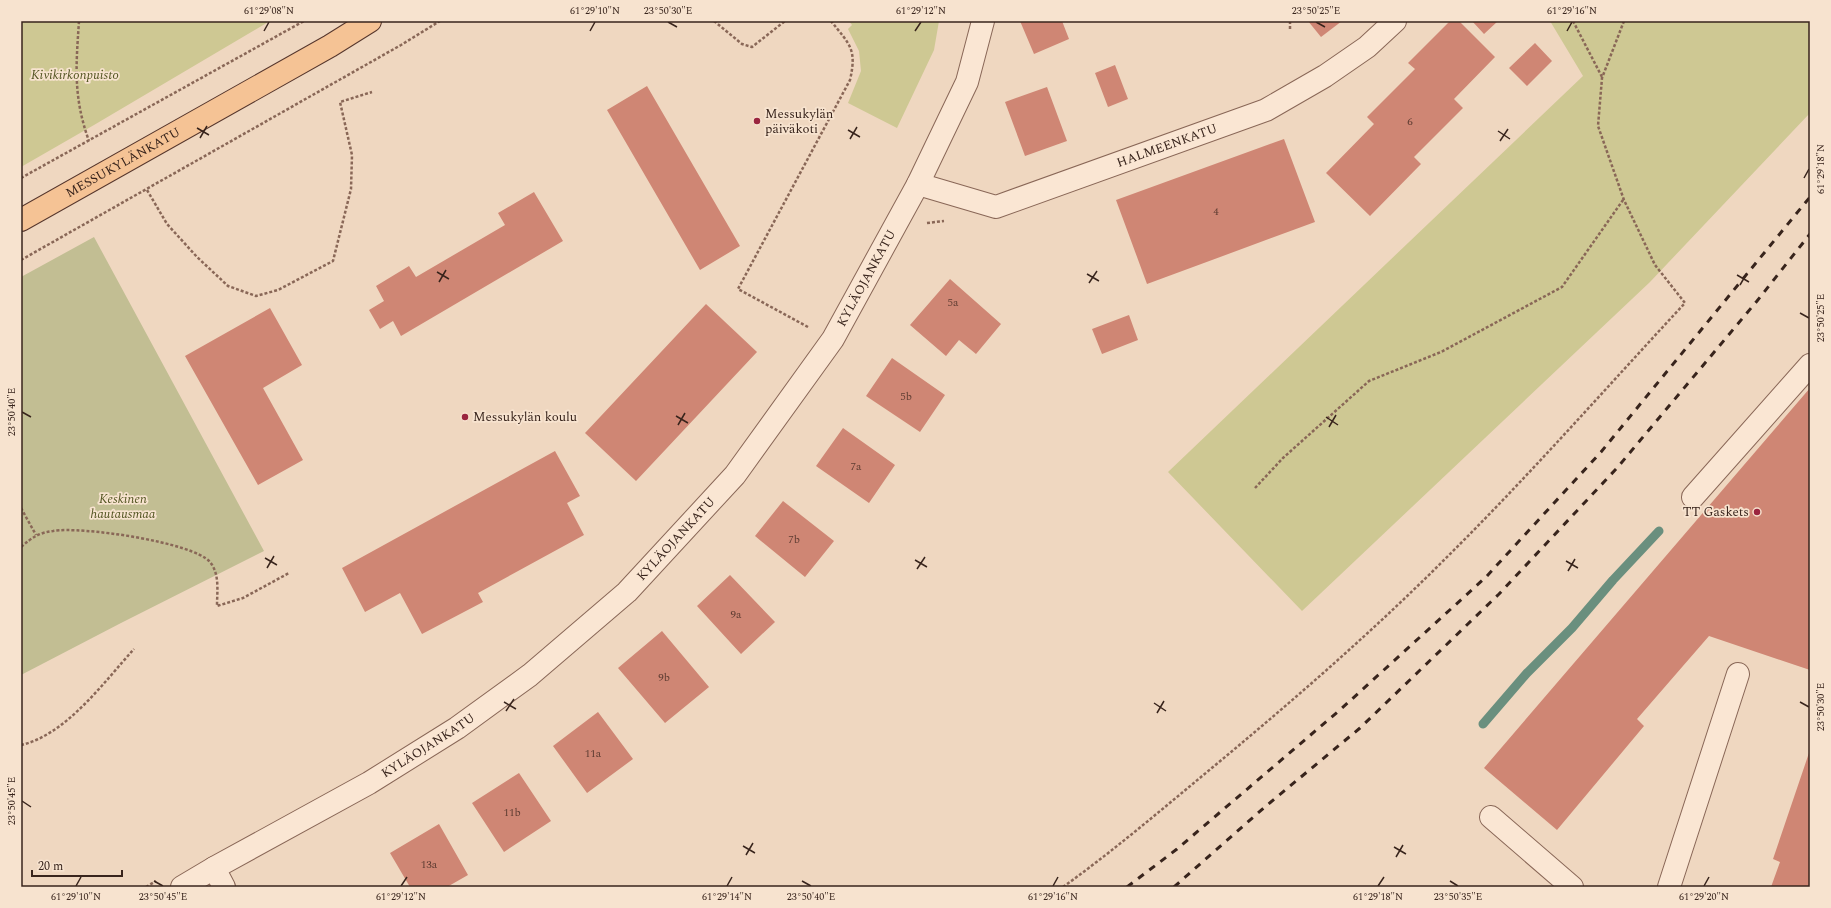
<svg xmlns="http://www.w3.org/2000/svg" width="1831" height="908" font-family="Spectral,serif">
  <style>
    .green { fill: #cec893 }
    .cemetery { fill: #c2be93 }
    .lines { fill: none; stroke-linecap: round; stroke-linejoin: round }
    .stream { stroke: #6a8f7e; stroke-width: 9 }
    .building { fill: #cf8674 }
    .minor-casing { stroke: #896757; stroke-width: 24 }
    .major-casing { stroke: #56362c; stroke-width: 24 }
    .path { stroke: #896757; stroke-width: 2.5; stroke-dasharray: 3 2; stroke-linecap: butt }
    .minor { stroke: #fae6d3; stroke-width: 22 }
    .major { stroke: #f5c395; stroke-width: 22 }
    .rail { stroke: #38241c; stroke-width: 3; stroke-dasharray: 7 7; stroke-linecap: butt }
    .ticks { fill: none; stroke: #38241c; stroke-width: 1.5 }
    .poi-dot { fill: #9a253f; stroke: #f7e3cf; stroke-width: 1.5 }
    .labels { text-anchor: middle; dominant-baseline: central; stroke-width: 3.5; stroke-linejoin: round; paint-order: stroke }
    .number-label { font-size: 11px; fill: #5e3c32 }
    .park-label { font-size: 13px; font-style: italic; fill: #535522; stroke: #f7e3cf }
    .poi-label { font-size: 13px; fill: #38241c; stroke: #f7e3cf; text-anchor: start }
    .street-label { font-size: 13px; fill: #38241c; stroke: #f7e3cf }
    .neatline { fill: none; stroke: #38241c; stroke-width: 1.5 }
    .ticks-label { font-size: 10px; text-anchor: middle; fill: #38241c }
  </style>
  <rect width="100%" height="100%" fill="#efd7c0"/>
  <!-- green -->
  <path class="green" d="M21,21H270L94,125L21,167Z
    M849,21H939L934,50L897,128L848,103L861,71L859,51L848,29L852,25Z
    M1550,21H1810V113L1650,282L1302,611L1168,472L1583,76Z"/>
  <!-- cemetery -->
  <path class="cemetery" d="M94,237L264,551L121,623L21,675V277Z"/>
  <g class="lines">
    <!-- stream -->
    <path class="stream" d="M1483,724L1527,673L1572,628L1613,580L1659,531"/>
  </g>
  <!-- building -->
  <path class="building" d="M1020,21H1062L1069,39L1034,54Z
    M1308,21H1342L1321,37Z
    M1450,21H1459L1495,57L1454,99L1463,108L1414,157L1421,164L1370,216L1326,173L1374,124L1367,117L1415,69L1408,63Z
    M1472,21H1498L1484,34Z
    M1535,43L1552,61L1527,86L1509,68Z
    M1115,65L1128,99L1108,107L1095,73Z
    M647,86L740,246L700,270L607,110Z
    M1047,87L1067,141L1025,156L1005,102Z
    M1284,139L1315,222L1147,284L1116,200Z
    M534,192L563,241L401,336L393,321L380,329L369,310L384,301L376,286L409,266L416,277L505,225L498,213Z
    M950,279L1001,324L976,354L959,340L946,356L910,325Z
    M706,304L757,352L636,481L585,433Z
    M270,308L302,365L263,388L303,460L258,485L185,356Z
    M1129,315L1138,340L1102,354L1092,329Z
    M892,358L945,395L920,432L866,396Z
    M1810,388V670L1709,636L1637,719L1644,726L1557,830L1484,768Z
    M843,428L895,465L869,503L816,466Z
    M555,451L580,496L567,503L584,535L478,593L483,602L422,634L400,593L365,612L342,568Z
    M783,501L834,541L805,577L755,536Z
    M730,575L775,622L741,654L697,606Z
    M662,631L709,687L665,723L618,668Z
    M598,712L633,759L587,793L553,746Z
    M1810,750V887H1771L1780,862L1773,859Z
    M519,773L551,821L504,852L472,803Z
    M439,824L468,875L447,887H410L390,853Z"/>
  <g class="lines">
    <!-- minor casing -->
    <g class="minor-casing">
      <g id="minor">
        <path id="s1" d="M918,184L996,207L1266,110L1325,76L1367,47L1395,21"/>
        <path d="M1693,497L1810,365"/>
        <path d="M1491,817L1572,887"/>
        <path d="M214,868L224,887"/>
        <path id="s2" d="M182,887L214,868L369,783L457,728L530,675L627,592L735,475L833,339L918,184L967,82L983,21"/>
        <path d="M1669,887L1738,674"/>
      </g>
    </g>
    <!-- major casing -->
    <g class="major-casing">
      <g id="major">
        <path id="s3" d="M21,220L330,46L370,21"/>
      </g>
    </g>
    <!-- path -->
    <path class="path" d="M79,21C76,66 73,97 89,141
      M714,21L742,44L752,47L785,21
      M1573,21L1602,77
      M1290,29V21
      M21,178L304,21
      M147,190L167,224L197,257L228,286L256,296L278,290L333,261L351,189L352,155L340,102L372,92
      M927,223L944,221
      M21,260L401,45L440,21
      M808,327L738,289L850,80C857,49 850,45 831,21
      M1255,488L1283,458L1369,381L1441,352L1562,287L1623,200
      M21,508L36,535
      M21,547C33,537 38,533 53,531C80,526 193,542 210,562C220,574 217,592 217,606L243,598L289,573
      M21,745C66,735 104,682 134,649
      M146,887L156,881
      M1063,887C1113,851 1160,811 1207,772C1289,704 1369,635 1444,560C1528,477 1605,389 1685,303L1655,265L1624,200L1598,126L1602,78L1624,21"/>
    <!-- minor -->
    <use href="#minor" class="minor"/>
    <!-- major -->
    <use href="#major" class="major"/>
    <!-- rail -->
    <path class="rail" d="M1127,887L1177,849L1341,709L1486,577L1601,452L1810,197
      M1174,887L1266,806L1360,728L1499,594L1617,468L1757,301L1810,234"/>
  </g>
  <!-- ticks -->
  <path class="ticks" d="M668,22L677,27M1316,22L1325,27M264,31L269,22M590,31L595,22M915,31L921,22M1567,31L1572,22M197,128L209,135M848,130L860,137M1498,131L1510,139M200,138L207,126M850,139L857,127M1500,141L1508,129M1804,178L1809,169M437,272L449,279M1087,274L1099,281M1737,275L1749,282M439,282L446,270M1089,283L1097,271M1740,285L1747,273M1800,313L1809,318M22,412L31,417M676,416L688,423M1326,417L1338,425M678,425L685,413M1329,427L1336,415M265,558L277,565M915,560L927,567M1566,561L1578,568M267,568L274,556M917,569L925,557M1568,571L1575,559M504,702L516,709M1800,702L1809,707M1154,703L1166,711M506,711L514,699M1157,713L1164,701M22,801L31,807M743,846L755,853M1394,847L1406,854M746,855L753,843M1396,857L1403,845M154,881L163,886M802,881L811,886M1450,881L1458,886M76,886L81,877M401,886L407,877M727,886L732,877M1053,886L1058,877M1378,886L1384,877M1704,886L1709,877"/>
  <!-- markers -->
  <g class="poi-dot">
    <circle cx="757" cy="121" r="4"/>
    <circle cx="465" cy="417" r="4"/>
    <circle cx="1757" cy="512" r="4"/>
  </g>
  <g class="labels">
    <!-- number labels -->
    <g class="number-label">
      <text x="1410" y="121">6</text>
      <text x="1216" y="211">4</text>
      <text x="953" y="302">5a</text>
      <text x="906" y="396">5b</text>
      <text x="856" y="466">7a</text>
      <text x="794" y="539">7b</text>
      <text x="736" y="614">9a</text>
      <text x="664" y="677">9b</text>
      <text x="593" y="753">11a</text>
      <text x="512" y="812">11b</text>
      <text x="429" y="864">13a</text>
    </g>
    <!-- park labels -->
    <g class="park-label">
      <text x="75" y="75">Kivikirkonpuisto</text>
      <text x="123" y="499">Keskinen<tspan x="123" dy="15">hautausmaa</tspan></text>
    </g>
    <!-- poi labels -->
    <g class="poi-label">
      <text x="765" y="114">Messukylän<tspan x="765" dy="15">päiväkoti</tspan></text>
      <text x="473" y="417">Messukylän koulu</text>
      <text x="1749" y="512" text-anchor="end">TT Gaskets</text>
    </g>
    <!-- street labels -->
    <g class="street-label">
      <text stroke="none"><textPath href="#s1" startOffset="263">HALMEENKATU</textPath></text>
      <text stroke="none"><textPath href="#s3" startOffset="117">MESSUKYLÄNKATU</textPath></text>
      <text stroke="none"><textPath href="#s2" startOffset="932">KYLÄOJANKATU</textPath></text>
      <text stroke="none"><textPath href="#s2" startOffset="608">KYLÄOJANKATU</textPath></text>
      <text stroke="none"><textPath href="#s2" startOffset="284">KYLÄOJANKATU</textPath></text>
    </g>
  </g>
  <!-- border -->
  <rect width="1831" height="908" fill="none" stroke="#f7e3cf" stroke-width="44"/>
  <!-- scale -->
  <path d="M32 870v6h90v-6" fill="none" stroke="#38241c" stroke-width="2"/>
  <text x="38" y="870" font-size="12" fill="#38241c" stroke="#f7e3cf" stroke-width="3" paint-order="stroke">20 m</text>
  <rect x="22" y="22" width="1787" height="864" class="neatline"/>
  <g class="ticks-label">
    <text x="269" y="14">61°29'08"N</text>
    <text x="595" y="14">61°29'10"N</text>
    <text x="668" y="14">23°50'30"E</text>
    <text x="921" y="14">61°29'12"N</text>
    <text x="1316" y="14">23°50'25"E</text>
    <text x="1572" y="14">61°29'16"N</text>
    <text transform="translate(1820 169) rotate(-90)" y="4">61°29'18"N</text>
    <text transform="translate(1820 318) rotate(-90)" y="4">23°50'25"E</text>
    <text transform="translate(11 412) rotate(-90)" y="4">23°50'40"E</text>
    <text transform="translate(1820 707) rotate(-90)" y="4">23°50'30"E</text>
    <text transform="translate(11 801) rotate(-90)" y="4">23°50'45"E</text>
    <text x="76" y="900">61°29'10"N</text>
    <text x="163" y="900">23°50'45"E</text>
    <text x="401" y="900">61°29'12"N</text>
    <text x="727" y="900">61°29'14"N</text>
    <text x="811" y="900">23°50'40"E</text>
    <text x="1053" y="900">61°29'16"N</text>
    <text x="1378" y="900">61°29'18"N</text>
    <text x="1458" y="900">23°50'35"E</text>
    <text x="1704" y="900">61°29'20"N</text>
  </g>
</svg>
